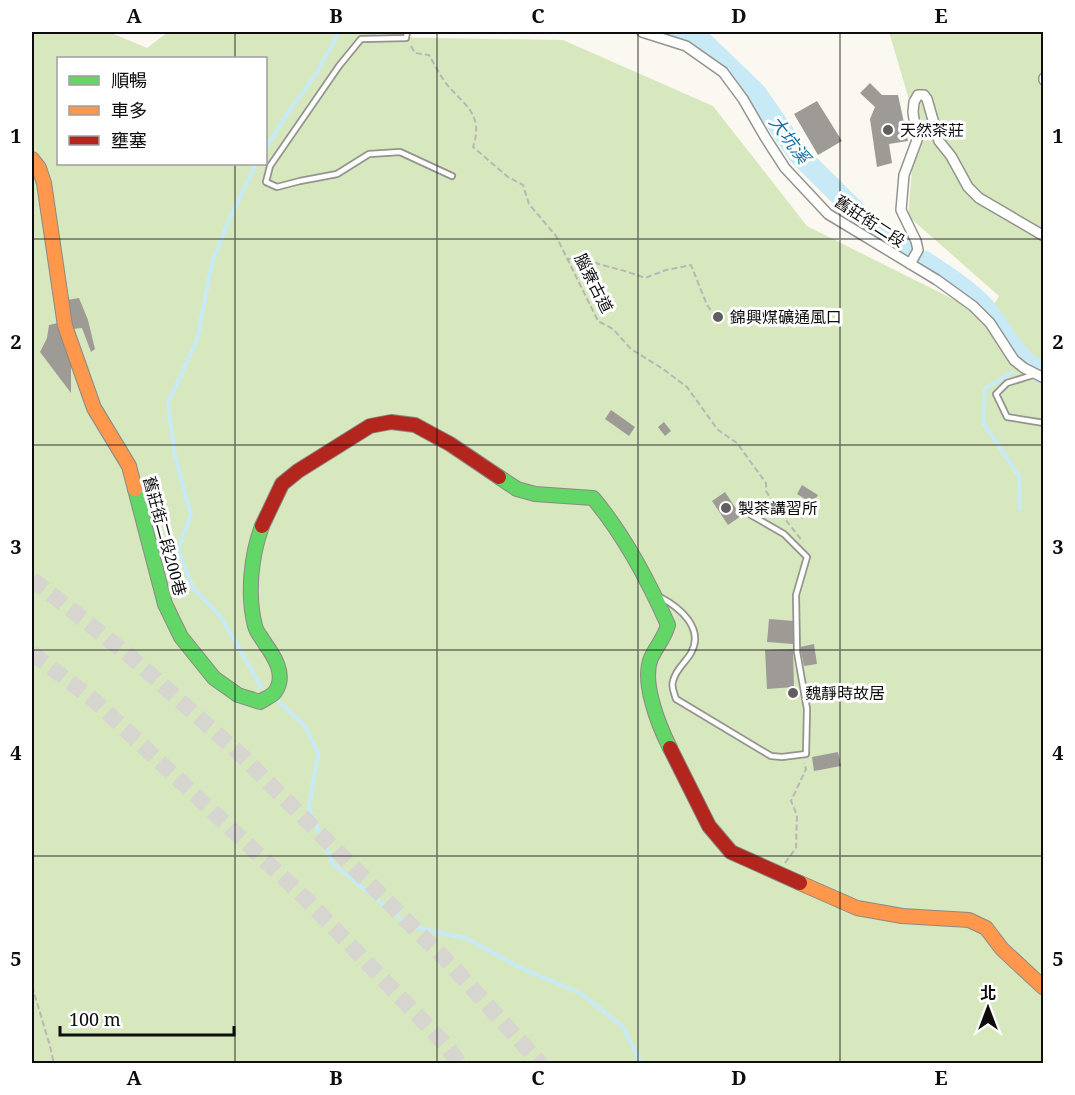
<svg xmlns="http://www.w3.org/2000/svg" width="1075" height="1095" font-family="'Noto Serif','Noto Sans TC',serif">
  <style>
    .forest { fill: #d8e8be; fill-rule: evenodd }
    .lines { fill: none; stroke-linecap: round; stroke-linejoin: round }
    .stream { stroke: #c7eaf6; stroke-width: 4 }
    .river { stroke: #c7eaf6; stroke-width: 21 }
    .building { fill: #9e9b97 }
    .highway-tunnel { stroke: #d7d5cf; stroke-width: 16; stroke-dasharray: 16 8; stroke-linecap: butt }
    .lane-casing { stroke: #949390; stroke-width: 8 }
    .street-casing { stroke: #949390; stroke-width: 12 }
    .fast-casing { stroke: #8b8986; stroke-width: 16 }
    .slow-casing { stroke: #8b8986; stroke-width: 16 }
    .jam-casing { stroke: #8b8986; stroke-width: 16 }
    .path { stroke: #b8b7b6; stroke-width: 2; stroke-dasharray: 6 3; stroke-linecap: butt }
    .lane { stroke: #fefefd; stroke-width: 4.5 }
    .street { stroke: #fefefd; stroke-width: 9 }
    .fast { stroke: #63d668; stroke-width: 14 }
    .slow { stroke: #ff974d; stroke-width: 14 }
    .jam { stroke: #b3261e; stroke-width: 14 }
    .grid { fill: none; stroke: #0d0d0d; stroke-width: 1.5; stroke-opacity: 0.55 }
    .poi-dot { fill: #605f5d; stroke: #fff; stroke-width: 2 }
    .labels { text-anchor: middle; dominant-baseline: central; stroke-width: 6; stroke-linejoin: round; paint-order: stroke }
    .poi-label { font-size: 16px; fill: #0d0d0d; stroke: #fff; text-anchor: start }
    .street-label { font-size: 16px; fill: #0d0d0d; stroke: #fff }
    .water-label { font-size: 18px; font-style: italic; fill: #1472a2; stroke: #fff }
    .neatline { fill: none; stroke: #0d0d0d; stroke-width: 2 }
    .grid-label { font-size: 20px; text-anchor: middle; font-weight: bold; fill: #0d0d0d }
  </style>
  <rect width="100%" height="100%" fill="#fbf8f1"/>
  <!-- forest -->
  <path class="forest" d="M32,32H109L147,48L168,32H375L377,37L563,40L713,106L807,226L987,316L999,296L908,216L916,123L889,32H1043V1063H32ZM58,58H266V164H58Z"/>
  <g class="lines">
    <!-- stream -->
    <path class="stream" d="M266,148L285,117L316,74L339,32
      M256,164L229,220L212,263L197,340L168,403L175,457L191,515L178,550L193,588L221,617L262,688
      M1026,362H1027
      M1012,372L985,389L983,422L1019,476L1020,509
      M279,702L305,726L318,753L309,809L333,864L410,926L468,939L523,969L582,994L622,1026L642,1064"/>
    <!-- river -->
    <path class="river" d="M674,32L702,41L756,93L799,155L875,230L906,250
      M924,261C942,273 972,292 986,309C1004,331 1015,361 1044,374"/>
  </g>
  <!-- building -->
  <path class="building" d="M870,83L882,95H898L908,141L889,144L892,163L877,167L870,119L875,107L860,93Z
    M817,101L842,141L818,155L794,114Z
    M79,298L88,320L95,349L91,352L82,328L72,329L67,300Z
    M58,323L71,359V393L40,352L47,338L49,325Z
    M611,410L635,427L629,436L605,419Z
    M664,422L671,431L665,436L658,427Z
    M802,485L818,495L803,519L787,510L791,503L799,507L805,499L797,494Z
    M725,492L741,516L728,525L712,501Z
    M769,619L794,621L793,644L767,642Z
    M814,644L817,664L804,666L800,647Z
    M793,649L794,687L767,689L765,650Z
    M838,752L841,766L814,771L812,757Z"/>
  <g class="lines">
    <!-- highway-tunnel -->
    <path class="highway-tunnel" d="M32,579L131,657L242,756L451,965L541,1064
      M32,653L95,701L307,900L444,1043L460,1064"/>
    <!-- lane casing -->
    <g class="lane-casing">
      <path id="lane" d="M407,32L406,38L361,39L339,66L270,166L266,182L277,187L300,181L337,174L369,154L400,152L452,176
        M1033,375L1007,383L996,394L1007,417L1044,423
        M660,597C679,607 705,628 691,653C685,663 676,669 673,681C671,686 674,693 676,699L771,756L782,757L806,754L807,709L797,652L796,595L807,557L784,534L751,515"/>
    </g>
    <!-- street casing -->
    <g class="street-casing">
      <path id="street" d="M642,32L686,46L723,72L743,99L765,137L785,168L828,214L937,280L973,306L990,323L1014,360L1024,368L1044,378
        M1044,78V80
        M910,264L918,250L916,241L901,210L904,175L917,140L913,112L914,102L918,95H924L927,99L939,141L951,156L968,187L979,198L1044,236"/>
    </g>
    <!-- fast casing -->
    <g class="fast-casing">
      <path id="fast" d="M499,477L517,489L535,494L593,498C625,536 648,580 668,625C665,637 656,647 651,658C641,682 659,726 670,748
        M135,489L165,604L181,637L214,678L238,695L260,702C264,699 272,696 275,692C287,675 274,656 264,642C261,637 256,631 255,626C247,594 251,556 262,526"/>
    </g>
    <!-- slow casing -->
    <g class="slow-casing">
      <path id="slow" d="M32,159L39,168L44,183L65,326L94,408L129,466L135,489
        M800,883L857,908L902,916L969,920L986,928L1002,949L1044,988"/>
    </g>
    <!-- jam casing -->
    <g class="jam-casing">
      <path id="jam" d="M262,526L282,484L298,471L370,426L391,422L415,425L450,444L499,477
        M670,748L709,826L731,852L800,883"/>
    </g>
    <!-- path -->
    <path class="path" d="M411,46L415,53L429,55C435,65 441,78 449,87C468,108 483,116 473,147L508,177L523,185L529,204L556,236L598,321L613,329L631,349L663,369L687,387L718,430L737,443L750,461L766,483V491L778,510L803,542
      M568,259C584,257 588,261 602,265C617,269 630,272 645,278L666,270L691,265L707,305L715,316
      M785,863L796,848L797,815L791,801L806,769L804,763
      M32,986L50,1046L54,1064"/>
    <!-- lane -->
    <use href="#lane" class="lane"/>
    <!-- street -->
    <use href="#street" class="street"/>
    <!-- fast -->
    <use href="#fast" class="fast"/>
    <!-- slow -->
    <use href="#slow" class="slow"/>
    <!-- jam -->
    <use href="#jam" class="jam"/>
  </g>
  <!-- grid -->
  <path class="grid" d="M235,32V58M437,32V1064M638,32V1064M840,32V1064M235,164V1064M32,239H1044M32,445H1044M32,650H1044M32,856H1044"/>
  <!-- markers -->
  <g class="poi-dot">
    <circle cx="888" cy="130" r="6"/>
    <circle cx="718" cy="317" r="6"/>
    <circle cx="726" cy="508" r="6"/>
    <circle cx="793" cy="693" r="6"/>
  </g>
  <g class="labels">
    <!-- poi labels -->
    <g class="poi-label">
      <text x="900" y="130">天然茶莊</text>
      <text x="730" y="317">錦興煤礦通風口</text>
      <text x="738" y="508">製茶講習所</text>
      <text x="805" y="693">魏靜時故居</text>
    </g>
    <!-- street labels -->
    <g class="street-label">
      <text transform="translate(870 221) rotate(33)">舊莊街二段</text>
      <text transform="translate(594 283) rotate(63)">腦寮古道</text>
      <text transform="translate(165 536) rotate(75)">舊莊街二段200巷</text>
    </g>
    <!-- water labels -->
    <g class="water-label">
      <text transform="translate(790 139) rotate(53)">大坑溪</text>
    </g>
  </g>
  <!-- border -->
  <rect width="1075" height="1095" fill="none" stroke="#ffffff" stroke-width="66"/>
  <!-- legend -->
  <rect x="57" y="57" width="210" height="108" fill="#ffffff" stroke="#9e9e9e" stroke-width="1.5"/>
  <rect x="69" y="76" width="30" height="9" fill="#63d668" stroke="#9e9e9e" stroke-width="1.5"/>
  <text x="111" y="87" font-size="18" fill="#0d0d0d">順暢</text>
  <rect x="69" y="106" width="30" height="9" fill="#ff974d" stroke="#9e9e9e" stroke-width="1.5"/>
  <text x="111" y="117" font-size="18" fill="#0d0d0d">車多</text>
  <rect x="69" y="136" width="30" height="9" fill="#b3261e" stroke="#9e9e9e" stroke-width="1.5"/>
  <text x="111" y="147" font-size="18" fill="#0d0d0d">壅塞</text>
  <!-- north arrow -->
  <g transform="translate(988 1008)" stroke="#ffffff" stroke-width="4.5" paint-order="stroke">
  <path d="M0-4.5L10 22L0 15L-10 22Z" fill="#0d0d0d"/>
  <text y="-9" font-size="16" font-weight="bold" text-anchor="middle" fill="#0d0d0d">北</text>
  </g>
  <!-- scale -->
  <path d="M60 1026v9h174v-9" fill="none" stroke="#0d0d0d" stroke-width="3"/>
  <text x="69" y="1026" font-size="18" fill="#0d0d0d" stroke="#ffffff" stroke-width="4.5" paint-order="stroke">100 m</text>
  <rect x="33" y="33" width="1009" height="1029" class="neatline"/>
  <g class="grid-label">
    <text x="134" y="23">A</text>
    <text x="336" y="23">B</text>
    <text x="538" y="23">C</text>
    <text x="739" y="23">D</text>
    <text x="941" y="23">E</text>
    <text x="16" y="143">1</text>
    <text x="1058" y="143">1</text>
    <text x="16" y="349">2</text>
    <text x="1058" y="349">2</text>
    <text x="16" y="554">3</text>
    <text x="1058" y="554">3</text>
    <text x="16" y="760">4</text>
    <text x="1058" y="760">4</text>
    <text x="16" y="966">5</text>
    <text x="1058" y="966">5</text>
    <text x="134" y="1085">A</text>
    <text x="336" y="1085">B</text>
    <text x="538" y="1085">C</text>
    <text x="739" y="1085">D</text>
    <text x="941" y="1085">E</text>
  </g>
</svg>
